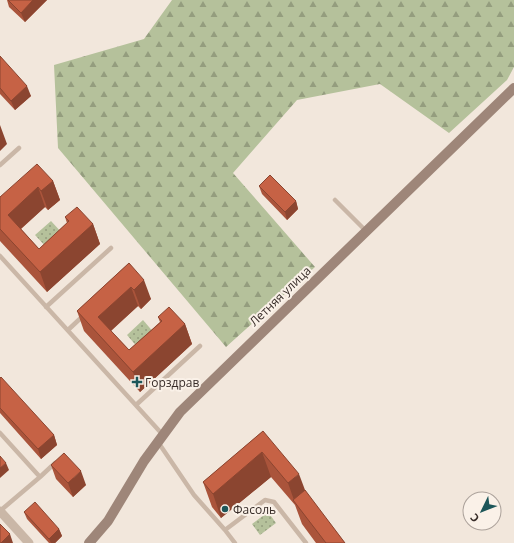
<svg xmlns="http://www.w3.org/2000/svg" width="514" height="543" font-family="'Open Sans',sans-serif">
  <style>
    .green { fill: url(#green-dots) }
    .forest { fill: url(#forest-firs) }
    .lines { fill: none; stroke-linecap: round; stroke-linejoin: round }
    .lane { stroke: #cab7a7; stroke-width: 4.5 }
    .street { stroke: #cab7a7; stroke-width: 9 }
    .secondary { stroke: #9e8679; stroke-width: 10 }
    .wall { fill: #aa543b }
    .shaded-wall { fill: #8b4530 }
    .building { fill: #c66245; stroke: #8b4530 }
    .poi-dot { fill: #1d5659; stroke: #faf1e8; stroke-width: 1.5 }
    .labels { text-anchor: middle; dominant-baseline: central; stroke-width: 4; stroke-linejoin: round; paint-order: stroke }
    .street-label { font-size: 12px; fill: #372c28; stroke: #faf1e8 }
    .poi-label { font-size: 12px; fill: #372c28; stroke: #faf1e8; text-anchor: start }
  </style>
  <defs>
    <pattern id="green-dots" width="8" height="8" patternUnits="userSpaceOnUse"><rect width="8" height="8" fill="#b5c19b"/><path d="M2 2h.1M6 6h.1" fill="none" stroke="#949d7e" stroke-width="1.8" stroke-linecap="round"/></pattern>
    <pattern id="forest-firs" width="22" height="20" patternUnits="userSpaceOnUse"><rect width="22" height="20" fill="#b5c19b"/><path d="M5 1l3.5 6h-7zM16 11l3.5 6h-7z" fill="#949d7e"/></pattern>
  </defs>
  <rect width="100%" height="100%" fill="#f2e7dc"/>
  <!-- green -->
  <path class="green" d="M51,221L63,234L47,248L35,235Z
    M143,320L155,334L139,349L127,335Z
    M268,512L276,523L260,535L252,524Z"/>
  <!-- forest -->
  <path class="forest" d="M172,0H514V67L507,80L449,133L380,84L297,100L233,173L315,267L226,347L58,148L54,65L144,39Z"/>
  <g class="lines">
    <!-- lane -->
    <path class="lane" d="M0,165L19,148
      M335,200L366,231
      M0,256L163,435
      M46,307L111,248
      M68,330L84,315
      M136,405L200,346
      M0,433L40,477L0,511
      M158,442L194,495L225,530L235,543
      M40,477L55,463
      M225,530L265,500L274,502L306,543"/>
    <!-- street -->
    <path class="street" d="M0,511L29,543"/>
    <!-- secondary -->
    <path class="secondary" d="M89,543L108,521L144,461L180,412L514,88"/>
  </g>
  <!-- wall -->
  <path class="wall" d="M7,0H47L25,22L9,7Z
    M0,56L31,96L15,110L0,94Z
    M53,181L60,200L48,210L45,207L21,229L39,249L67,223L65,217L93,224L100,244L47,292L0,241V197Z
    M259,186L296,201L298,209L287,220L262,194Z
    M129,263L151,299L141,309L138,306L111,331L129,350L160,322L158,317L185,324L192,344L140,392L84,331L77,311Z
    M0,378L54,435L57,445L41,459L0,413Z
    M263,431L305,491L345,543H316L302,524L295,505L271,477L221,518L212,507L203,482Z
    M51,465L86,485L73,497L56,479Z
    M24,512L59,529L62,536L55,543H49L27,519Z"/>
  <!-- shaded-wall -->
  <path class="shaded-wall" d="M33,0H47L25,22L21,13Z
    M27,86L31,96L15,110L11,101Z
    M0,125L7,144L0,151Z
    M53,181L60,200L48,210L41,191Z
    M38,187L45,207L15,234L8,215Z
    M296,201L298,209L287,220L285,212Z
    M93,224L100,244L47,292L40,272Z
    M144,280L151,299L141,309L134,290Z
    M131,287L138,306L105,336L98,317Z
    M185,324L192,344L140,392L133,372Z
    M54,435L57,445L41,459L38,449Z
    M262,452L271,477L221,518L213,494Z
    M6,463L9,470L0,478V468Z
    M81,471L86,485L73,497L68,483Z
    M299,474L308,498L295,503L288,483Z
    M59,529L62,536L55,543H51L49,539Z
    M10,534L13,543H1Z"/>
  <!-- building -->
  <path class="building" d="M8,0H33L21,13Z
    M0,56L27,86L11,101L0,88Z
    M37,164L53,181L41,191L38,187L8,215L39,249L69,221L65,217L77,207L93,224L40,272L0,229V197Z
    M270,175L296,201L285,212L259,186Z
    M129,263L144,280L134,290L131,287L98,317L129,350L162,321L158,317L169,307L185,324L133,372L77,311Z
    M1,377L54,435L38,449L0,408V378Z
    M263,431L299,474L288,483L262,452L213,494L203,482Z
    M64,453L81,471L68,483L51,465Z
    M0,456L6,463L0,468Z
    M305,490L345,543H326L293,500Z
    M35,502L59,529L49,539L24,512Z
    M0,524L10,534L1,543H0Z"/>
  <!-- markers -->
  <g class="poi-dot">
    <path d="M135 376h4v4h4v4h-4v4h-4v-4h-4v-4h4z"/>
    <circle cx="225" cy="509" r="4"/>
  </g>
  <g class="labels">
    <!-- street labels -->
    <g class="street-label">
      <text transform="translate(280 296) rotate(-44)">Летняя улица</text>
    </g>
    <!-- poi labels -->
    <g class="poi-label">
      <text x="145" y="382">Горздрав</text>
      <text x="233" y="509">Фасоль</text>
    </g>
  </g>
  <!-- north arrow -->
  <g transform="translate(482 511) rotate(227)"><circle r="19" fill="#faf1e8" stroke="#aca29b"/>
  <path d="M0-3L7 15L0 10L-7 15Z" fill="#1d5659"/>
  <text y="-6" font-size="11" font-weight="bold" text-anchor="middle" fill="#372c28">С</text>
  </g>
</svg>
